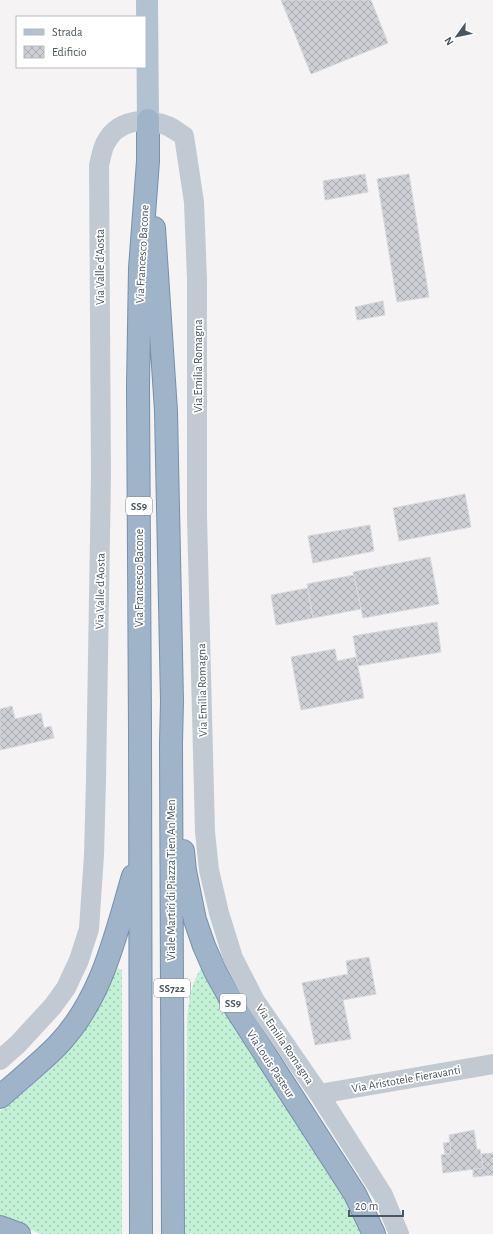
<svg xmlns="http://www.w3.org/2000/svg" width="493" height="1234" font-family="'Alegreya Sans',sans-serif">
  <style>
    .grass { fill: url(#grass-dots) }
    .building { fill: url(#building-cross-hatch); stroke: #d7d9de }
    .lines { fill: none; stroke-linecap: round; stroke-linejoin: round }
    .trunk-casing { stroke: #7690ad; stroke-width: 24 }
    .minor { stroke: #c1cad2; stroke-width: 20 }
    .primary { stroke: #b3c2d1; stroke-width: 22 }
    .trunk { stroke: #9fb4c9; stroke-width: 22 }
    .labels { text-anchor: middle; dominant-baseline: central; stroke-width: 3.5; stroke-linejoin: round; paint-order: stroke }
    .shield { fill: #fff; stroke: #808990; stroke-width: 1 }
    .shield-label { font-size: 11px; font-weight: bold; fill: #4a5661 }
    .street-label { font-size: 12px; fill: #4a5661; stroke: #fff }
  </style>
  <defs>
    <pattern id="grass-dots" width="8" height="8" patternUnits="userSpaceOnUse"><rect width="8" height="8" fill="#c3f1d5"/><path d="M2 2h.1M6 6h.1" fill="none" stroke="#a0c6b0" stroke-width="1.8" stroke-linecap="round"/></pattern>
    <pattern id="building-cross-hatch" width="8" height="8" patternUnits="userSpaceOnUse"><rect width="8" height="8" fill="#cdcfd5"/><path d="M0 0l8 8M0 8l8-8" fill="none" stroke="#a8abb0"/></pattern>
  </defs>
  <rect width="100%" height="100%" fill="#f5f3f3"/>
  <!-- grass -->
  <path class="grass" d="M203,966L339,1188L364,1234H185L187,1018C189,1000 191,981 203,966Z
    M117,968L122,970V1234H40L18,1224L0,1218V1111C15,1099 31,1087 45,1074C77,1043 102,1010 117,968Z"/>
  <!-- building -->
  <path class="building" d="M281,0H371L388,43L311,74Z
    M365,174L368,192L325,200L323,181Z
    M409,174L429,297L397,302L377,179Z
    M383,301L385,315L357,320L355,307Z
    M465,494L471,527L399,541L393,508Z
    M370,525L374,551L313,563L308,536Z
    M430,557L439,604L363,618L353,572Z
    M354,575L361,609L313,618L307,584Z
    M308,588L313,618L276,625L271,595Z
    M437,622L441,652L358,666L353,636Z
    M335,649L337,661L356,657L364,698L301,710L291,657Z
    M12,706L15,719L41,713L44,728L51,726L54,738L0,750V709Z
    M369,957L376,994L343,1000L351,1039L315,1045L302,983L348,974L346,961Z
    M474,1130L477,1150L480,1149L483,1168L443,1173L441,1155L451,1153L449,1135Z
    M450,1142L451,1153L445,1154L443,1143Z
    M493,1153V1175L473,1177V1169L483,1168L481,1154Z"/>
  <g class="lines">
    <!-- trunk casing -->
    <g class="trunk-casing">
      <path id="trunk" d="M154,228L166,411L172,701L171,743L173,1234
        M183,851L185,871L195,920L204,946L215,971L236,1009L355,1194L374,1234
        M0,1097C19,1080 39,1064 57,1046C102,999 115,937 133,876
        M0,1227L19,1234
        M141,1234L140,728L138,386L140,268L148,161V120"/>
    </g>
    <!-- minor -->
    <path class="minor" d="M0,1060L18,1044L53,1006L66,988L79,960L89,929L94,855L96,780L101,475L99,165C101,158 102,150 105,144C117,119 145,117 168,126C174,129 179,133 184,136L194,202L197,279V517L205,832L209,870L219,913L233,958L255,1001L319,1094L383,1195L399,1234
      M319,1094L493,1064"/>
    <!-- primary -->
    <path class="primary" d="M147,0L148,120"/>
    <!-- trunk -->
    <use href="#trunk" class="trunk"/>
  </g>
  <g class="labels">
    <!-- shield labels -->
    <g class="shield">
      <rect x="126" y="497" width="26" height="18" rx="3"/>
      <rect x="154" y="979" width="36" height="18" rx="3"/>
      <rect x="220" y="994" width="26" height="18" rx="3"/>
    </g>
    <g class="shield-label">
      <text x="139" y="506">SS9</text>
      <text x="172" y="988">SS722</text>
      <text x="233" y="1003">SS9</text>
    </g>
    <!-- street labels -->
    <g class="street-label">
      <text transform="translate(142 254) rotate(-87)">Via Francesco Bacone</text>
      <text transform="translate(100 267) rotate(-90)">Via Valle d'Aosta</text>
      <text transform="translate(198 366) rotate(-90)">Via Emilia Romagna</text>
      <text transform="translate(139 578) rotate(-90)">Via Francesco Bacone</text>
      <text transform="translate(100 591) rotate(-89)">Via Valle d'Aosta</text>
      <text transform="translate(202 690) rotate(-91)">Via Emilia Romagna</text>
      <text transform="translate(171 880) rotate(-90)">Viale Martiri di Piazza Tien An Men</text>
      <text transform="translate(285 1044) rotate(56)">Via Emilia Romagna</text>
      <text transform="translate(271 1064) rotate(57)">Via Louis Pasteur</text>
      <text transform="translate(406 1079) rotate(-10)">Via Aristotele Fieravanti</text>
    </g>
  </g>
  <!-- legend -->
  <rect x="16" y="16" width="130" height="52" fill="#ffffff" stroke="#b7bbc0"/>
  <rect x="24" y="29" width="20" height="6" fill="#b3c2d1" stroke="#b7bbc0"/>
  <text x="52" y="36" font-size="12" fill="#4a5661">Strada</text>
  <rect x="24" y="46" width="20" height="12" fill="url(#building-cross-hatch)" stroke="#b7bbc0"/>
  <text x="52" y="56" font-size="12" fill="#4a5661">Edificio</text>
  <!-- north arrow -->
  <g transform="translate(457 36) rotate(237)" stroke="#ffffff" stroke-width="3" paint-order="stroke">
  <path d="M0-3L7 15L0 10L-7 15Z" fill="#4a5661"/>
  <text y="-6" font-size="11" font-weight="bold" text-anchor="middle" fill="#4a5661">N</text>
  </g>
  <!-- scale -->
  <path d="M349 1210v6h54v-6" fill="none" stroke="#4a5661" stroke-width="2"/>
  <text x="355" y="1210" font-size="12" fill="#4a5661" stroke="#ffffff" stroke-width="3" paint-order="stroke">20 m</text>
</svg>
